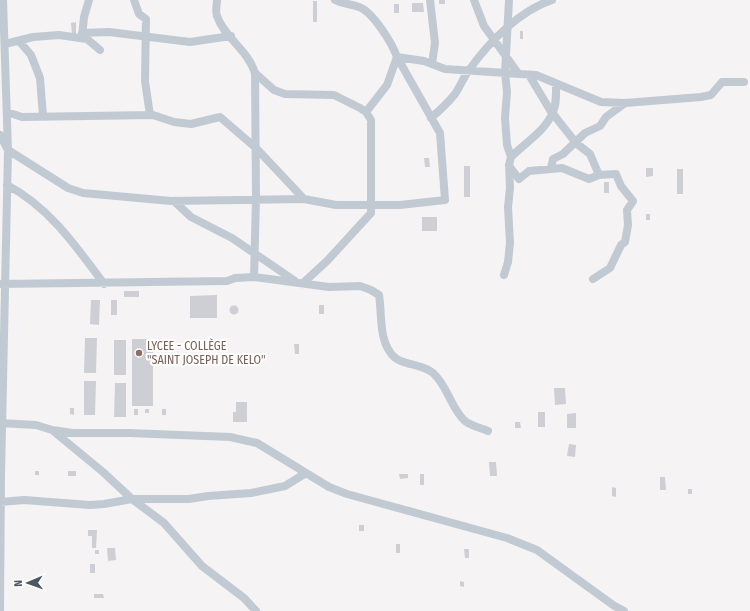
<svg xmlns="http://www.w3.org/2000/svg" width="750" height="611" font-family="'Fira Sans Condensed',sans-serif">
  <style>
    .building { fill: #cdcfd5 }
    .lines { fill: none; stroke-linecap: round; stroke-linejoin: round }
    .street { stroke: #c1cad2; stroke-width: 8 }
    .education-dot { fill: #8d6e63; stroke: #fff; stroke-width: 1.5 }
    .labels { text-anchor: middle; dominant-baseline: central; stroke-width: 4; stroke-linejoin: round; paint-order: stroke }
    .education-label { font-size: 12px; fill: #785e54; stroke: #fff; text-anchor: start }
  </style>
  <rect width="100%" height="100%" fill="#f5f3f3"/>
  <!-- building -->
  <path class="building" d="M439,0H445V4H439Z
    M313,1H317V22H313Z
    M412,3H423L424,12H412Z
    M394,4H399V13H394Z
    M76,22V35H72L71,23Z
    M520,31H523V39H520Z
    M424,158H429L430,167H425Z
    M464,166H470V197H464Z
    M646,168H653V176L646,177Z
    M677,169H683V194H677Z
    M604,182H609V193H604Z
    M646,214H650V220H646Z
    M422,217H437V231H422Z
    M124,291H139V297H124Z
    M217,295V318H190V296Z
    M91,300H100L99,325L90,324Z
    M111,300H117V315H111Z
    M319,305H324V314H319Z
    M229.5 310a4.5 4.5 0 1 1 9 0a4.5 4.5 0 1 1-9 0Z
    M85,338H97L96,373H84Z
    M132,339H153V406H132Z
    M114,340H126V375H114Z
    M294,344H299V354H295Z
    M84,381H96L95,415H84Z
    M115,383H126V417H114Z
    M554,388H565L566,404L555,405Z
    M236,402H247V422H233V412H236Z
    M70,408H74V415L70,414Z
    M134,409H138V415H134Z
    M145,409H149V413H145Z
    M162,409H166V415H162Z
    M538,412H545V427H538Z
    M576,413V428H567V414Z
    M515,422H520L521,428H515Z
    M569,444L576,445L575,457L567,456Z
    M489,462H496L497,476H490Z
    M35,471H39V475H35Z
    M68,471H76V476H68Z
    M399,474H408V478L400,479Z
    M420,474H424V485H420Z
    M660,477H665L666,490H660Z
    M612,487L616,488V497L612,496Z
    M688,489H692V494H688Z
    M359,525H364V531H359Z
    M88,530H97L96,548H92V536H88Z
    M396,544H400V553H396Z
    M107,548H115L116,560L108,561Z
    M464,549H469V558H465Z
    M95,550H99V554H95Z
    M90,564H95V573H90Z
    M460,581L464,582V587L460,586Z
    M94,594H103L104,598H94Z"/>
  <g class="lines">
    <!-- street -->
    <path class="street" d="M134,0L139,14L146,19L145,81L150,115
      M217,0C217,5 215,11 217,16C224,37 248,50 255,73L256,199L254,277
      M335,0C343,4 351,4 359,7C373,12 392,43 397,57L424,61L445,69L536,75L601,102L625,103L701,97L711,95L722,82H744
      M430,0L435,43L432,64
      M474,0L484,26L518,73
      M82,33L109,32L190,42L231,36
      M82,37L84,17L89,0
      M19,41L31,55L40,78L43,116
      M5,44L33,37L59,35L87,39L100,50
      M255,73L274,90L285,94L334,95L360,108L366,112L371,120V213L327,261L302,284
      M529,75L550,110L576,143L590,154L599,175L616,174L621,186L633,201L627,210L628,225L625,242L621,245L610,268L593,279
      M366,112L387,85L397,57
      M431,118C439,111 448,103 455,94C460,87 463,78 469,70C489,42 519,11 552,0
      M0,135L8,150L68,188L83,193L171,201L304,199L256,148L220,117L191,124L174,122L153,115L22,117L7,112
      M511,157C525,143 544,132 552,114C557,105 556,93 556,84
      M509,166L519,179L529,171L562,168L589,179L599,175
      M551,168L553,159L563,154L585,133L600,126L606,117L625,103
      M7,185C49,207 76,246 104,284
      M304,199L336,205H400L445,200L440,133L397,57
      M174,201L191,217L232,238L295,281
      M504,275L508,262L510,243L508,207L510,188L509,165L511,157L507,145L505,118L507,92L505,73L509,0
      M0,284L227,281L235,278L254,277L329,287L360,286L371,290L379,295C382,313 379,337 390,352C399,367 420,362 433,373C448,386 451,409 465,421C471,426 481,428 488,431
      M0,423L36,425L52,430L73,433H129L230,437L257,443L329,487L347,494L507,538L537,550L613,605L624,611
      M52,430L103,472L132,499L164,523L202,566L244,598L256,611
      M0,502L24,500L90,505L104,504L132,499H189L208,496L251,493L285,486L306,473
      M0,611L1,475L8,150L3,0"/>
  </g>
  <!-- markers -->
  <circle class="education-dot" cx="139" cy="353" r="4"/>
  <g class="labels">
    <!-- education labels -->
    <g class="education-label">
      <text x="147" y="346">LYCEE - COLLÈGE<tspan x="147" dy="14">"SAINT JOSEPH DE KELO"</tspan></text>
    </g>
  </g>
  <!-- north arrow -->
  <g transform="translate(28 583) rotate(268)" stroke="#ffffff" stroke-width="3" paint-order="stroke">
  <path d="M0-3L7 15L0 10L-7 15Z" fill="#4a5661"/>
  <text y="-6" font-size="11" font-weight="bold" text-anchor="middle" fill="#4a5661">N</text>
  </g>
</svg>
